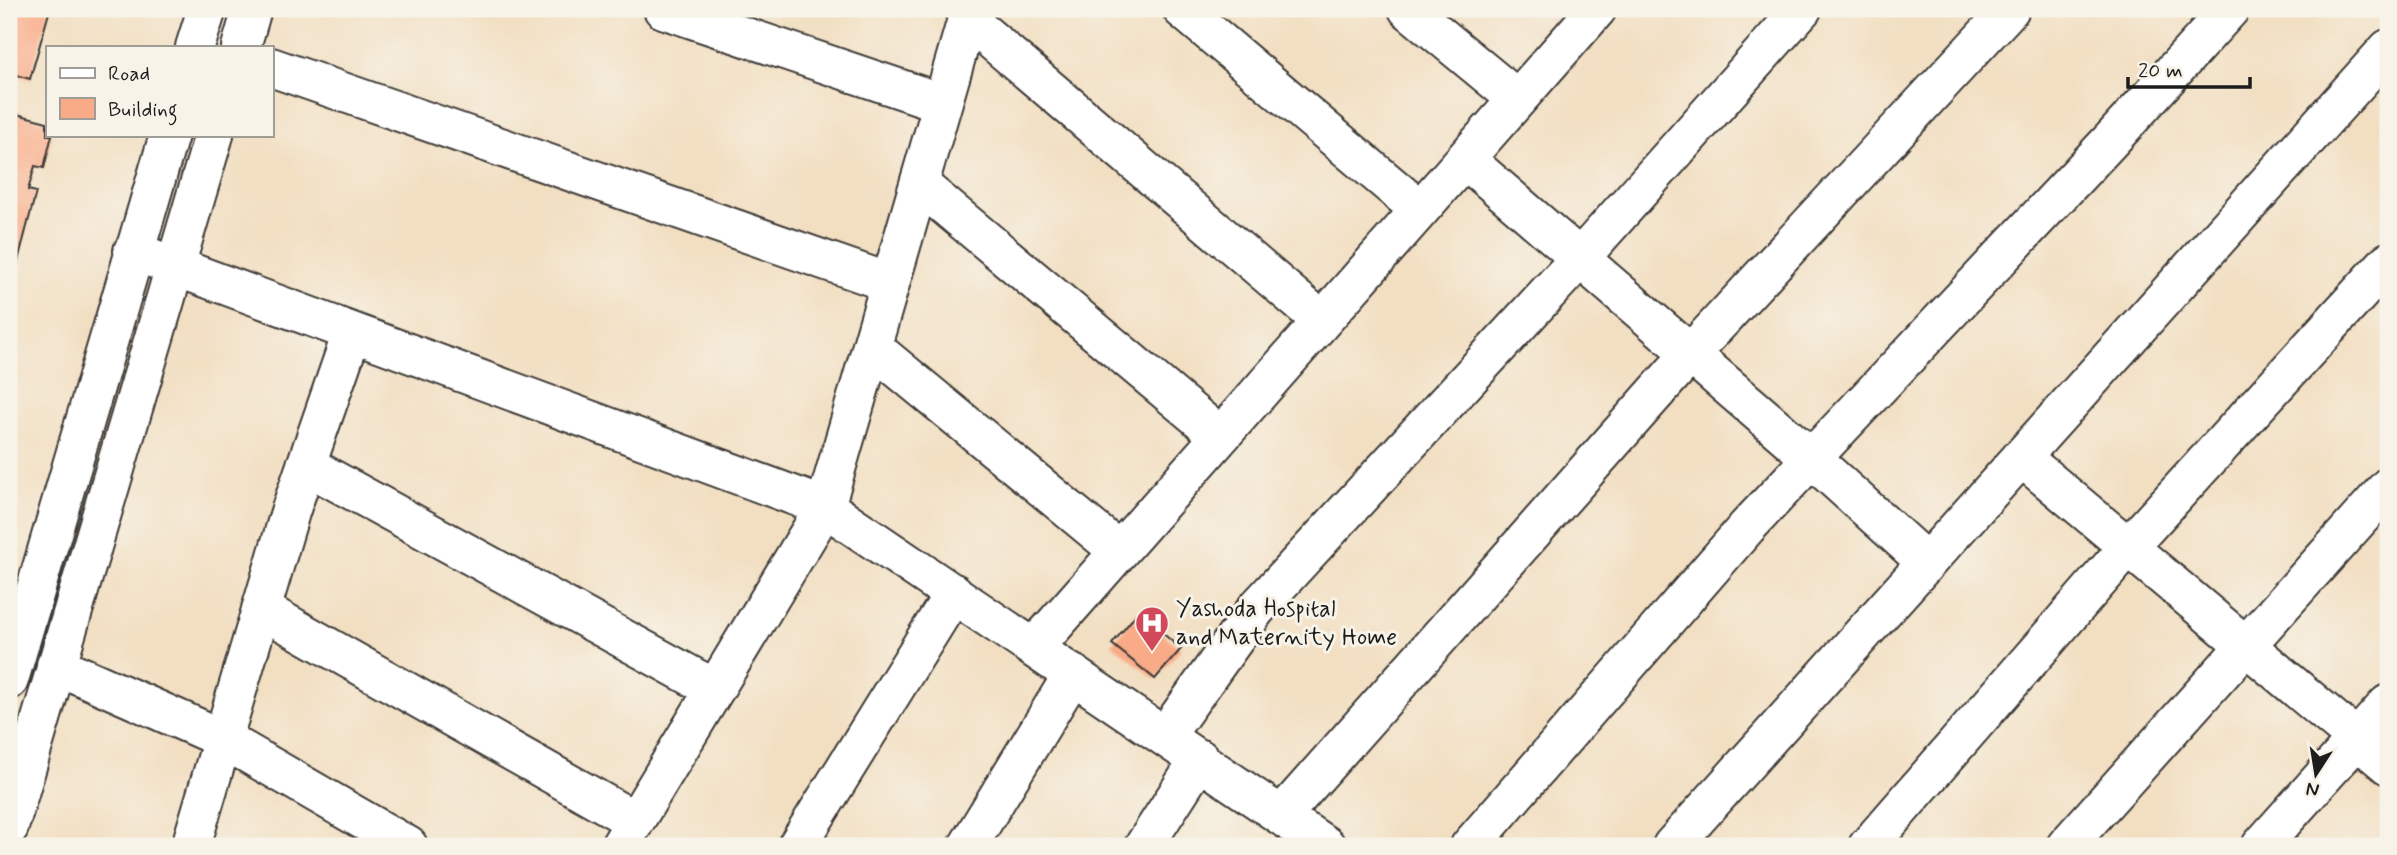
<svg xmlns="http://www.w3.org/2000/svg" width="2397" height="855" font-family="Mynerve,sans-serif">
  <style>
    .building { fill: #f9ab87 }
    .lines { fill: none; stroke-linecap: round; stroke-linejoin: round }
    .minor-casing { stroke: #3c3935; stroke-width: 42 }
    .minor { stroke: #fff; stroke-width: 38 }
    .labels { text-anchor: middle; dominant-baseline: central; stroke-width: 6; stroke-linejoin: round; paint-order: stroke }
    .poi-label { font-size: 24px; fill: #1c1c1c; stroke: #f7f3e8; text-anchor: start }
  </style>
  <rect width="100%" height="100%" fill="#f7f3e8"/>
  <filter id="ink" filterUnits="userSpaceOnUse"><feTurbulence type="fractalNoise" baseFrequency=".0143" numOctaves="2"/><feDisplacementMap in="SourceGraphic" scale="14" xChannelSelector="R" yChannelSelector="G"/><feConvolveMatrix kernelMatrix="1 2 1 2 8 2 1 2 1" color-interpolation-filters="sRGB"/></filter>
  <filter id="wash" filterUnits="userSpaceOnUse"><feTurbulence type="fractalNoise" baseFrequency=".00686" numOctaves="4" result="noise"/><feDisplacementMap in="SourceGraphic" scale="28" xChannelSelector="R" yChannelSelector="G"/><feGaussianBlur stdDeviation="1.57" result="paint"/><feColorMatrix in="noise" values="0 0 0 0 0 0 0 0 0 0 0 0 0 0 0 0 0 1.4 0 .05"/><feComposite in="paint" operator="in"/></filter>
  <g filter="url(#wash)">
    <rect width="100%" height="100%" fill="#f2dfc2"/>
    <g id="blocks">
      <!-- building -->
      <path class="building" d="M9,9H50L30,79L9,73Z
        M9,112L47,122V135H52L44,168L35,166L28,190L36,192L10,291Z
        M1138,612L1181,649L1155,679L1112,644Z"/>
    </g>
  </g>
  <g filter="url(#ink)">
    <use href="#blocks" fill-opacity="0" stroke="#3c3935" stroke-width="2"/>
    <g class="lines">
      <!-- minor casing -->
      <g class="minor-casing">
        <path id="minor" d="M663,9L942,103
          M1182,9L1420,210
          M1408,9L1517,99
          M967,19L1322,321
          M195,47L207,9
          M241,47L252,9
          M271,67L890,283
          M1465,159L1811,458L1926,562
          M919,184L1220,436
          M133,251L825,507L1326,846
          M872,347L1119,551
          M2021,457L2388,765
          M306,465L715,689
          M261,609L635,821
          M1034,648L1597,9
          M56,665L223,739L408,846
          M9,680L169,135
          M1165,736L1256,609L1580,258L1802,9
          M1282,815L1691,353L2010,9
          M9,827L214,135
          M191,846L291,509L352,333
          M620,846L825,507L970,9
          M797,846L954,593
          M968,846L1073,674
          M1144,846L1200,759
          M1470,846L1747,527L2111,140L2230,9
          M1672,846L2388,49
          M1868,846L2129,546L2388,262
          M2066,846L2388,487
          M2261,846L2388,704"/>
      </g>
      <!-- minor -->
      <use href="#minor" class="minor"/>
    </g>
  </g>
  <!-- icons -->
  <defs>
    <g id="hospital-pin" transform="scale(1.75)"><path d="M0 17L-7.5 6A9.5 9.5 0 1 1 7.5 6Z" fill="#d1495b" stroke="#f7f3e8"/><path d="M-5-5h3v3.5h4V-5h3V5h-3V1.5h-4V5h-3Z" fill="#fff"/></g>
  </defs>
  <g fill-rule="evenodd">
    <use href="#hospital-pin" x="1152" y="623"/>
  </g>
  <g class="labels">
    <!-- poi labels -->
    <g class="poi-label">
      <text x="1176" y="609">Yashoda Hospital<tspan x="1176" dy="28">and Maternity Home</tspan></text>
    </g>
  </g>
  <!-- margin -->
  <rect width="2397" height="855" fill="none" stroke="#f7f3e8" stroke-width="35"/>
  <!-- legend -->
  <rect x="46" y="46" width="228" height="91" fill="#f7f3e8" stroke="#9f9d96" stroke-width="2"/>
  <rect x="60" y="68" width="35" height="10" fill="#ffffff" stroke="#9f9d96" stroke-width="2"/>
  <text x="108" y="80" font-size="21" fill="#1c1c1c">Road</text>
  <rect x="60" y="98" width="35" height="21" fill="#f9ab87" stroke="#9f9d96" stroke-width="2"/>
  <text x="108" y="116" font-size="21" fill="#1c1c1c">Building</text>
  <!-- north arrow -->
  <g transform="translate(2316 774) rotate(192)" stroke="#f7f3e8" stroke-width="5" paint-order="stroke">
  <path d="M0-5L12 26L0 18L-12 26Z" fill="#1c1c1c"/>
  <text y="-10" font-size="19" font-weight="bold" text-anchor="middle" fill="#1c1c1c">N</text>
  </g>
  <!-- scale -->
  <path d="M2128 77v10h122v-10" fill="none" stroke="#1c1c1c" stroke-width="3.5"/>
  <text x="2138" y="77" font-size="21" fill="#1c1c1c" stroke="#f7f3e8" stroke-width="5" paint-order="stroke">20 m</text>
</svg>
